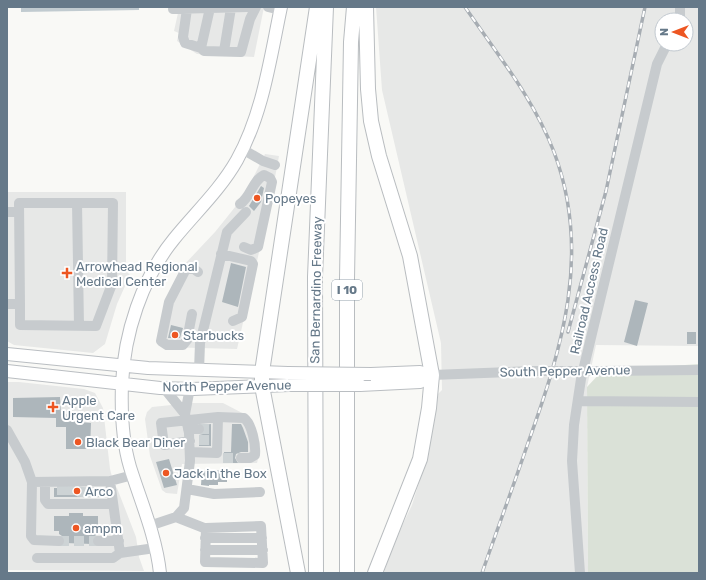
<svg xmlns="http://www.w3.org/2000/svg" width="706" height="580" font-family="Rubik,sans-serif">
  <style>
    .built { fill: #e7e8e7; fill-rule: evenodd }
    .green { fill: #dae1d7 }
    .water { fill: #c1cbd0 }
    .building { fill: #adb6bb }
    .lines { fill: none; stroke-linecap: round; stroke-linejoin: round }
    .minor-tunnel { stroke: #cdd3d5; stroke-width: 10; stroke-dasharray: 10 5; stroke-linecap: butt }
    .major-casing { stroke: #babec2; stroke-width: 14 }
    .highway-casing { stroke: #b9bdc0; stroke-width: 16 }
    .minor { stroke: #c7cbce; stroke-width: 10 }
    .major { stroke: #fff; stroke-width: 12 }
    .highway { stroke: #fff; stroke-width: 14 }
    .rail-casing { stroke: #a7adb3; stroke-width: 3.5 }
    .rail { stroke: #fff; stroke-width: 2; stroke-dasharray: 6; stroke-linecap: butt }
    .major-bridge-casing { stroke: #babec2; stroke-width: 14; stroke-linecap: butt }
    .minor-bridge { stroke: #c7cbce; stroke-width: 10 }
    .major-bridge { stroke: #fff; stroke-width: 12 }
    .poi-dot { fill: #ed5622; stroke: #fff; stroke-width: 1.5 }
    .labels { text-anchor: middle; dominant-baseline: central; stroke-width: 4; stroke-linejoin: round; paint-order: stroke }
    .shield { fill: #fff; stroke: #94a1ac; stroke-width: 1 }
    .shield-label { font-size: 12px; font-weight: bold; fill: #667989 }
    .poi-label { font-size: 13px; fill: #667989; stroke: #fff; text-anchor: start }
    .street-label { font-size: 13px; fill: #667989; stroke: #fff }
  </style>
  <rect width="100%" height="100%" fill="#f9f9f6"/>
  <!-- built -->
  <path class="built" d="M168,7H264L254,57L197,54L177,41L179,33L174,31L178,13L170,12Z
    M376,7H699V346L596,345L587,387L588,573H384L391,549L412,505L427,457L438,394L442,390L441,343L382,90ZM662,20H686V44H662Z
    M265,154L279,156L270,204L237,349L162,347L183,266L215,232L244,196Z
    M7,192H126V271L130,275L117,304L105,344L93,353L14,345L7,341Z
    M7,382H19L84,389L95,393L103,408L110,469L114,485L117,488L136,537L139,557L144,571L7,570Z
    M191,403H223L248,416L259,455L257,463L182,464L177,494L166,493L162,490L150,456L145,419L147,412L152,407Z"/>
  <!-- green -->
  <path class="green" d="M699,364V573H588L587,387L602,371Z"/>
  <!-- water -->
  <path class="water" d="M21,7H139V10L21,12Z"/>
  <!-- building -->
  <path class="building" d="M261,186L264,188L261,202L254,211L249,206Z
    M231,263L246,267L238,307L222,302Z
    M635,300L648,303L637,346L624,342Z
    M171,325L183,328L180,338H168Z
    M687,332H696V344H687Z
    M60,397L61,414H69V421L91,423L90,449H66V427H56V418L13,417V398Z
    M211,424V446H199V435L203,434L205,429L204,425Z
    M232,424H241L243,428L248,442V452H241L236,454L235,458L238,463H223L224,452H231Z
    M169,459L177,485L164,488L156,462Z
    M227,470V482H218V485H209V486L201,485L202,471Z
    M54,488H100V497H54Z
    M69,513H83V516H98V534L93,537L92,544L65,543V538L59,534V531H54V516H69Z"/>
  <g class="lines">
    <!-- minor-tunnel -->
    <path class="minor-tunnel" d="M199,429H213
      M199,440H213
      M223,458H241
      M62,485V497
      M72,485V497
      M82,497L83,485
      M92,497V485
      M59,541H98"/>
    <!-- major casing -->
    <g class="major-casing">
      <path id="major" d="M7,354L148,368L288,373
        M7,371L160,388L193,389L289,385
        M371,374L420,372L432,375
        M360,385L420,382L432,375
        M160,573C156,536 141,502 130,467C122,440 121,412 122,384C124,334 142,278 174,239C195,213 220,190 237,160C263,113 270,59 281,7"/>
    </g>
    <!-- highway casing -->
    <g class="highway-casing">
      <path id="highway" d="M366,7L368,89L371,121L379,156L410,256L432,375L429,408L420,459L375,573
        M298,573L262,386V372L317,7
        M316,573L315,277L326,7
        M347,573V279L351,42L354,7"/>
    </g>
    <!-- minor -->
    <path class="minor" d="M268,7L280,10
      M210,8L201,48L204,51L241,52L250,19L256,7
      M173,9L247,7
      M187,9L183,37L185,43L201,48
      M680,20V7
      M224,51L231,8
      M242,149L263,161L275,165
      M77,203L79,326
      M240,204C251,197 252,181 264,175L270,178L272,182L258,247L251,250L244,247
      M7,212H19
      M221,254L251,261L253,264L242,317L233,321
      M7,304H20V325L96,326L112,284L113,203H19L20,304
      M192,314L187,340L183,345H167L161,341L169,302L186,269H194L198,272
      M199,371L200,343L227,232L246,212
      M602,371L699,370
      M432,375L533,371
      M578,401L699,402
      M185,414L189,393L193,389
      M218,417L244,418C252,424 256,445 255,455L250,458H241
      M188,429H199
      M7,430L25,462L32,482L31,536L34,540L59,541
      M190,441L164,445L161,423L218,417L217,453L190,452
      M110,481L120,553
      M32,482L110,481L133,475
      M45,482V500L48,504H113
      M187,489L214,494L260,492
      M176,517L204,528H206L261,526L263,563L205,562L206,528
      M149,526L176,517L184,508L190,461L189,433L185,414L164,388
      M205,538H262
      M98,541H119
      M205,550H263
      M37,558H113L120,553L155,548
      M580,573L572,461L574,425L581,379L657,64L667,44"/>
    <!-- major -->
    <use href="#major" class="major"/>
    <!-- highway -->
    <use href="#highway" class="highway"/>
    <!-- rail casing -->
    <g class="rail-casing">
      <path id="rail" d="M465,7C497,54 534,99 554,152C592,253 562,348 528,443C513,487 497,530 482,573
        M568,332L606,191L645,7"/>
    </g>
    <!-- rail -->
    <use href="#rail" class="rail"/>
    <!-- major-bridge casing -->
    <g class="major-bridge-casing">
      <path id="major-bridge" d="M288,373L371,374
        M289,385H360"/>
    </g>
    <!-- minor-bridge -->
    <path class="minor-bridge" d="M533,371H602"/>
    <!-- major-bridge -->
    <use href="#major-bridge" class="major-bridge"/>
  </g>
  <!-- markers -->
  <g class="poi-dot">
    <circle cx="257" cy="198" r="4"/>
    <path d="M65 267h4v4h4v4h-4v4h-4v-4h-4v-4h4z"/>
    <circle cx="175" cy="335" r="4"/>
    <path d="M51 401h4v4h4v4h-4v4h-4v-4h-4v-4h4z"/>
    <circle cx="78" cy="442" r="4"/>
    <circle cx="166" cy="473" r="4"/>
    <circle cx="77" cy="491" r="4"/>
    <circle cx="76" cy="528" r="4"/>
  </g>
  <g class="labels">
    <!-- shield labels -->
    <rect class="shield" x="332" y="280" width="30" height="20" rx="3"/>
    <g class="shield-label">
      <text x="347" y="290">I 10</text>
    </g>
    <!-- poi labels -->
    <g class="poi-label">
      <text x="265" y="198">Popeyes</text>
      <text x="76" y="266">Arrowhead Regional<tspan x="76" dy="15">Medical Center</tspan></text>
      <text x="183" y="335">Starbucks</text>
      <text x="62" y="400">Apple<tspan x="62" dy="15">Urgent Care</tspan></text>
      <text x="86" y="442">Black Bear Diner</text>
      <text x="174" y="473">Jack in the Box</text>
      <text x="85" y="491">Arco</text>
      <text x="84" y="528">ampm</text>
    </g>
    <!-- street labels -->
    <g class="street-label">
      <text transform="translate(316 290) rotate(-89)">San Bernardino Freeway</text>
      <text transform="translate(589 291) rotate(-77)">Railroad Access Road</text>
      <text transform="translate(565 371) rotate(-1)">South Pepper Avenue</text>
      <text transform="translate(227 386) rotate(-1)">North Pepper Avenue</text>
    </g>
  </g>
  <!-- border -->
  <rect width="706" height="580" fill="none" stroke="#667989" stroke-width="16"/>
  <!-- north arrow -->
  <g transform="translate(674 32) rotate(270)"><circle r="19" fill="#ffffff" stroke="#c2c9d0"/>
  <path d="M0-3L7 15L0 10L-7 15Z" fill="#ed5622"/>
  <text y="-6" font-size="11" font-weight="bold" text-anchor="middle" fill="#667989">N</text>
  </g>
</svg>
